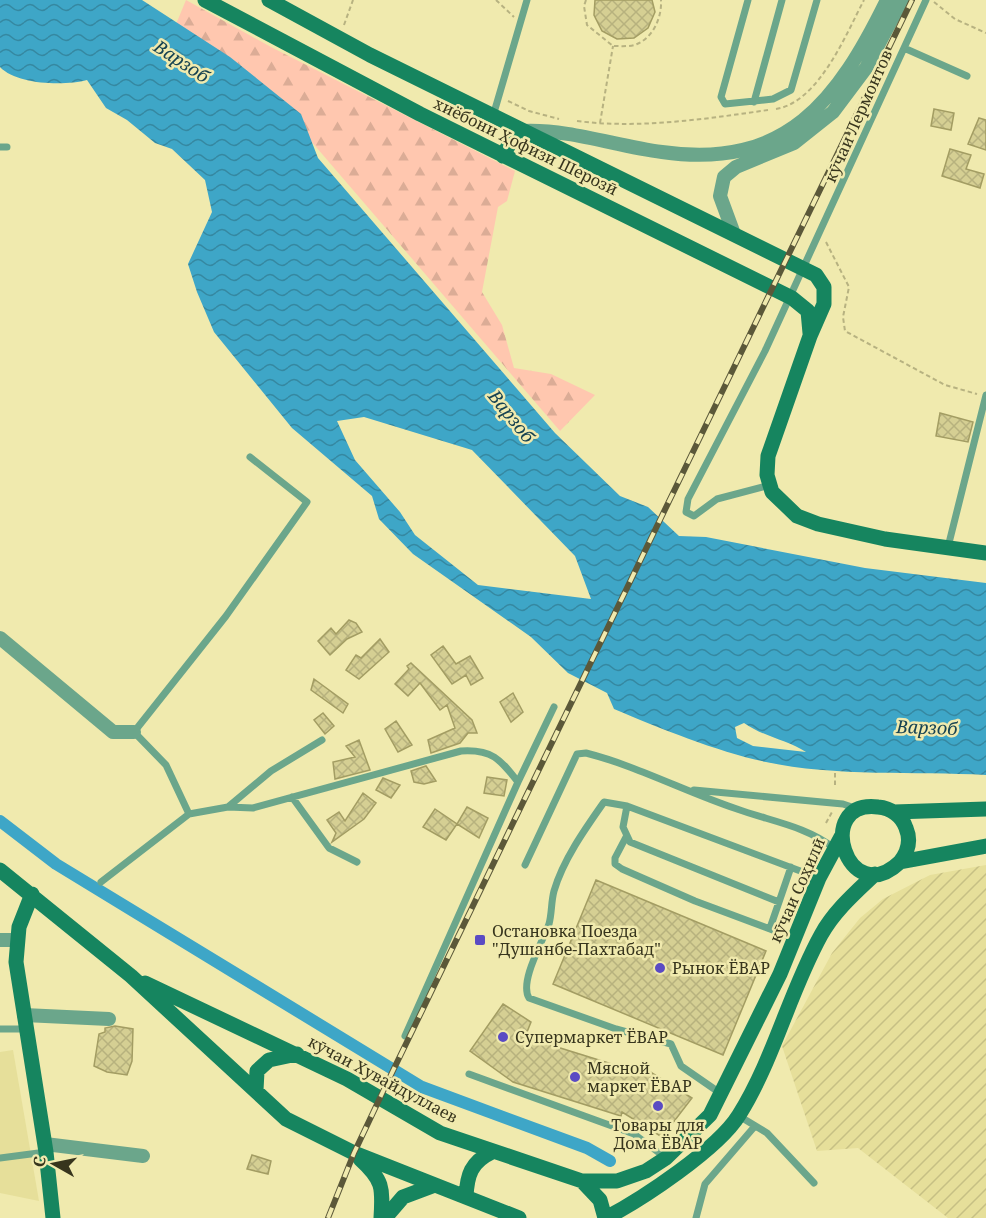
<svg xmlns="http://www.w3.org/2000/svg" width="986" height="1218" font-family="'Noto Serif',serif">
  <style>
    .built { fill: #e6df9a }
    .industrial { fill: url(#industrial-furrows) }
    .forest { fill: url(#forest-firs) }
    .water { fill: url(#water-waves); fill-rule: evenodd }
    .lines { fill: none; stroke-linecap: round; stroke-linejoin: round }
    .canal { stroke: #3ea6c7; stroke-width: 12 }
    .building { fill: url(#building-cross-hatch); stroke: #a39d63; stroke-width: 1.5 }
    .path { stroke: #b7b281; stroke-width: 2; stroke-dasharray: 4.5 3; stroke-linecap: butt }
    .lane { stroke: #6ba68b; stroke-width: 7 }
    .street { stroke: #6ba68b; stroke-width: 14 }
    .secondary { stroke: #16855f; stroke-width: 15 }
    .rail-casing { stroke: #5b5839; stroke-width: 6 }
    .rail { stroke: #f0eaae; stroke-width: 4; stroke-dasharray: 11; stroke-linecap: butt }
    .poi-dot { fill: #5a4bc3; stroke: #f0eaae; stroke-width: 2 }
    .labels { text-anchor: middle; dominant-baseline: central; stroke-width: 5; stroke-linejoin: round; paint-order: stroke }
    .street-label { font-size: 16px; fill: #37351d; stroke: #f0eaae }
    .poi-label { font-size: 16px; fill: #37351d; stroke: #f0eaae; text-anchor: start }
    .water-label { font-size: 18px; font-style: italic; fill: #174352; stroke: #f0eaae }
  </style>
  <defs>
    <pattern id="industrial-furrows" width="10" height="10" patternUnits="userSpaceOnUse" patternTransform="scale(1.5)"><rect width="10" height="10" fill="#e6df9a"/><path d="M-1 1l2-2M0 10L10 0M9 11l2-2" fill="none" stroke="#c6c084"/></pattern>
    <pattern id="forest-firs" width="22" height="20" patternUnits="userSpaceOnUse" patternTransform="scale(1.5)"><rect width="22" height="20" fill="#ffc7af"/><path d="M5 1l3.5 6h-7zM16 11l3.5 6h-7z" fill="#dbac96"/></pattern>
    <pattern id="water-waves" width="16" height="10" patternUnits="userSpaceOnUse" patternTransform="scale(1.5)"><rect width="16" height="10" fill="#3ea6c7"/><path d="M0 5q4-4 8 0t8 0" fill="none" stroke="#3588a1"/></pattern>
    <pattern id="building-cross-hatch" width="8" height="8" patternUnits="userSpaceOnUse" patternTransform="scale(1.5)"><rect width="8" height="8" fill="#d5cf93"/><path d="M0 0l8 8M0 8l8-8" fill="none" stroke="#b7b27e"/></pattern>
  </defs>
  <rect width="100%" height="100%" fill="#f0eaae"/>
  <!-- built -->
  <path class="built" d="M13,1050L39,1201L0,1193V1052Z"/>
  <!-- industrial -->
  <path class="industrial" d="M986,865V1218H948L858,1148L817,1151L782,1046L832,953L860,918L883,899L930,875Z"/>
  <!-- forest -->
  <path class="forest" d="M186,0L271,47L515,171L507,201L498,207L482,292L502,325L514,368L551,374L595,395L560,431L286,112L174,29Z"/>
  <!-- water -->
  <path class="water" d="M0,0H142L230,57L301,114L318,158L555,433L620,496L648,507L679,536L706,537L865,568L986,583V775C915,771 835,777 766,762C718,752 659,728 614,709L607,693L568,673L531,637L413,554L379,519L372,496L292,428L214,332L197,292L188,264L212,212L205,180L172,149L155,143L127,120L106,108L87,80C65,86 17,85 0,67ZM364,417L472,450L575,556L591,599L478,585L415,535L400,512L355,460L337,421ZM744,723C762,736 787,740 806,752L753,746L737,738L735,727Z"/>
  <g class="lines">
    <!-- canal -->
    <path class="canal" d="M0,821L56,864L422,1087L587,1148L610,1161"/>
  </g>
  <!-- building -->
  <path class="building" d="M595,0H652L655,12L648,28L634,38L617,39L602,31L594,15Z
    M934,109L954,113L951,130L931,126Z
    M979,118L986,120V150L968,144Z
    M950,149L971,155L966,169L984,174L980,188L942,176Z
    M940,413L973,422L968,442L936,436Z
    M349,620L356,623L362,632L347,639L330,655L318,641L331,628L336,634Z
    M380,639L389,652L359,679L346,670L356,655L361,658Z
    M443,646L456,664L470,656L483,678L471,685L466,675L452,684L431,655Z
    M411,663L472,720L477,733H468L460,743L431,753L428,740L455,728L447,705L440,710L420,683L408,696L395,684L409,669L407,666Z
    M314,679L348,704L343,713L311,690Z
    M513,693L523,712L511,722L500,702Z
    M323,713L334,726L325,734L314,720Z
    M396,721L412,745L398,752L385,729Z
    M359,740L370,770L335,779L333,762L355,757L346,746Z
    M426,766L436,781L424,784L414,782L411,771Z
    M487,777L507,780L504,796L484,793Z
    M383,778L400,785L391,798L376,790Z
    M363,793L376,803L364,819L332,842L336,833L327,820L339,812L345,821Z
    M467,807L488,818L479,838L457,824Z
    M435,809L457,824L446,840L423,827Z
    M596,880L766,951L723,1055L553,984Z
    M503,1004L531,1022L525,1037L647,1075L649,1071L692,1098L662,1137L622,1112L621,1116L513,1082L470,1051Z
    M115,1026L133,1029L132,1061L127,1075L107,1072L94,1066L99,1034L105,1032V1028Z
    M252,1155L271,1161L268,1174L247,1169Z"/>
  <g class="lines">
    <!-- path -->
    <path class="path" d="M496,0L514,17
      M586,0L584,6L587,25L613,46C620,46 631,47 637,44C654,37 662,16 661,0
      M934,2L955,19L986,33
      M344,25L353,0
      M508,101L529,111L559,119
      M776,109C819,102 846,34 864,0
      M577,121C639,129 706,119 768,110
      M600,123L613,46
      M826,242L849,287L843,317L845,331L945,385L977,394
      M835,773V785
      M826,823L832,812
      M809,864L816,847"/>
    <!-- lane -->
    <path class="lane" d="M748,0L721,97L725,104L773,99L791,90L817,0
      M904,48L967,76
      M754,102L782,0
      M493,116L527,0
      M0,147H7
      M250,457L307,502L226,616L134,732L166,765L189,814L228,807L253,808L461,751C492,749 500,759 518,782L405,1036
      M770,485L717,499L694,516L686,512L688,499L765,351L926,0
      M948,547L986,395
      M518,782L554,707
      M694,790L843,804L858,809
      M292,797L329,848L357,862
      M627,806L623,827L630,842L779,902L791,867
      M228,807L271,771L322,740
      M626,837L615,858V864L622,869L695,901L794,938
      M525,865L577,754L586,753C637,766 686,792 737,809C770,821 806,826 834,848
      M101,882L189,814
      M770,928L779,902
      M0,1029H27
      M469,1074L634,1134L666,1158
      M720,1093L681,1066L671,1044L616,1029L529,998C519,982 543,941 549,924C552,913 551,902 554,891C563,860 585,829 604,802L627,806L819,878
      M739,1116L767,1133L814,1183
      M0,1158L46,1152
      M696,1218L705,1184L755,1126"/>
    <!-- street -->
    <path class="street" d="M523,131C571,129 615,146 662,152C787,170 838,100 887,0
      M734,234L720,196L724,177L736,167L794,143L833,112L866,68L902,0
      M0,638L113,732H134
      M0,940H18
      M24,1015L109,1019
      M45,1144L143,1156"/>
    <!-- secondary -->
    <path class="secondary" d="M205,0L420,114L792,298L808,311L810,333
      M269,0L370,55L816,275L824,287V304L810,336L768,456L767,475L772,492L797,516L818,524L885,539L986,553
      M503,156L517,129
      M894,812L986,809
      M900,862C908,852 911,840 906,828C902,816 891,808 878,807C813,799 847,912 900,862L986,846
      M0,870L131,976L286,1119L354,1153L519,1218
      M32,894L19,927L16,962L46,1152L53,1218
      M145,983L347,1079L440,1133L582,1181L600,1200L605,1218
      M256,1090L257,1071L269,1060L297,1054
      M360,1159C383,1180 383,1187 381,1218
      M582,1181H617L646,1171L666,1158L710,1115L780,974L819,878L841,837
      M466,1197C467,1175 471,1162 492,1152
      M385,1218L403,1197L435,1185
      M606,1218C642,1199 718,1149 739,1115C774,1059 789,993 821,935C834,911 856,892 875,874"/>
    <!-- rail casing -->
    <g class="rail-casing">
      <path id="rail" d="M328,1218L354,1153L387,1083L912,0"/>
    </g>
    <!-- rail -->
    <use href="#rail" class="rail"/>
  </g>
  <!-- markers -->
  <g class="poi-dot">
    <rect x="474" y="934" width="12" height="12" rx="3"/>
    <circle cx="660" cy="968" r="6"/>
    <circle cx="503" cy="1037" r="6"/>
    <circle cx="575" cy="1077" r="6"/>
    <circle cx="658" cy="1106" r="6"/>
  </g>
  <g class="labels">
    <!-- street labels -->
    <g class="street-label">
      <text transform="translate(858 116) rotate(-66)">кӯчаи Лермонтов</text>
      <text transform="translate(526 146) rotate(26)">хиёбони Ҳофизи Шерозӣ</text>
      <text transform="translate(797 890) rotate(-66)">кӯчаи Соҳилӣ</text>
      <text transform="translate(383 1079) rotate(28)">кӯчаи Хувайдуллаев</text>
    </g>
    <!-- poi labels -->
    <g class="poi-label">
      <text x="492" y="931">Остановка Поезда<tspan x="492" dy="18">"Душанбе-Пахтабад"</tspan></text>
      <text x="672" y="968">Рынок ЁВАР</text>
      <text x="515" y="1037">Супермаркет ЁВАР</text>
      <text x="587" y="1068">Мясной<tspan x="587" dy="18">маркет ЁВАР</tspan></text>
      <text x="658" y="1125" text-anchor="middle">Товары для<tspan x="658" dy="18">Дома ЁВАР</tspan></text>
    </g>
    <!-- water labels -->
    <g class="water-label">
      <text transform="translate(182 61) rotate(33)">Варзоб</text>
      <text transform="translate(512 416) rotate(51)">Варзоб</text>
      <text transform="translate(927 727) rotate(2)">Варзоб</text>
    </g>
  </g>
  <!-- north arrow -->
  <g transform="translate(54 1164) rotate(279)" stroke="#f0eaae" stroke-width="4.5" paint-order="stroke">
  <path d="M0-4.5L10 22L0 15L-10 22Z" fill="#37351d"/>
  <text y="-9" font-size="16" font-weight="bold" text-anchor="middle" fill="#37351d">С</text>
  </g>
</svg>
